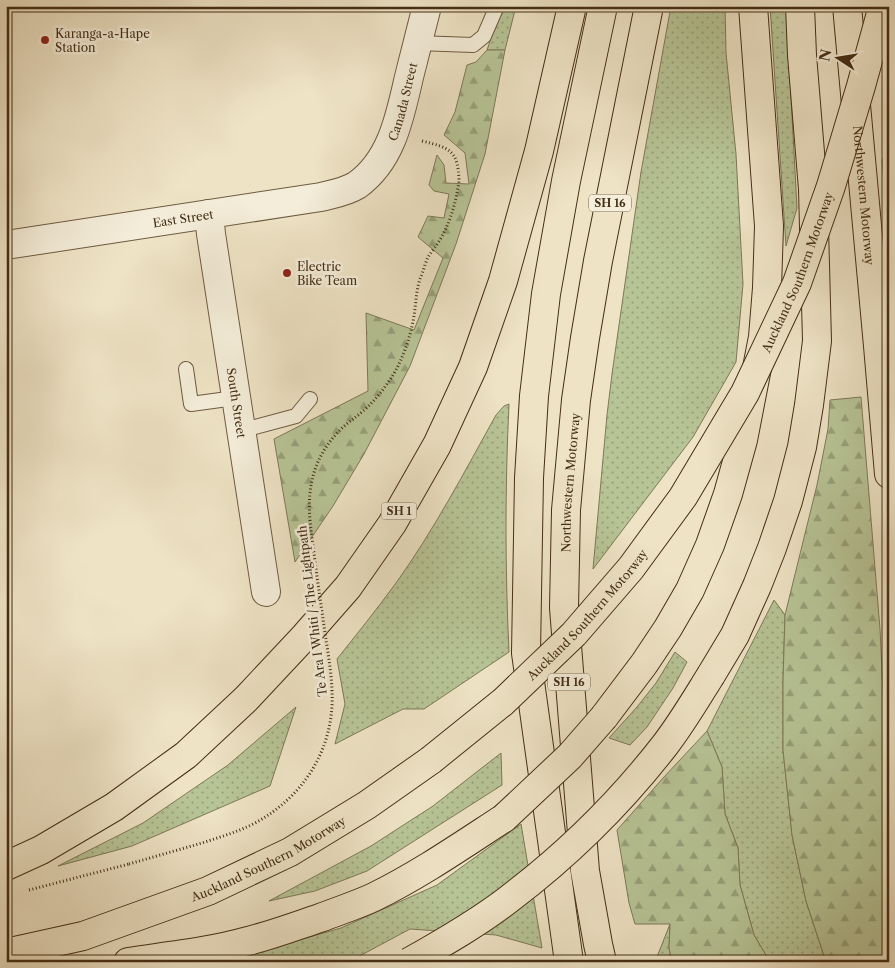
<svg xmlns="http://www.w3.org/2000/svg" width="895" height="968" font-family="'Libre Caslon Text',serif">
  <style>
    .grass { fill: url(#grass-dots); stroke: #7e7956 }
    .forest { fill: url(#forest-firs); stroke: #7e7956 }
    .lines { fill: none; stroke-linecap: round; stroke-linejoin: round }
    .lane-casing { stroke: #6e5b41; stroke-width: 16 }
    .street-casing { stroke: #6e5b41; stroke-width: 30 }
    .highway-casing { stroke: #442e15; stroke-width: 30 }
    .path { stroke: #442e15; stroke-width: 3; stroke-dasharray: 1 2.5; stroke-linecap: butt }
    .lane { stroke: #f4edd9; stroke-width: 14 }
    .street { stroke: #f4edd9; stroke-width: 28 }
    .highway { stroke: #eee3c5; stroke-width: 28 }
    .highway-bridge-casing { stroke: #442e15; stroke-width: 30; stroke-linecap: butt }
    .path-bridge { stroke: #442e15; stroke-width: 3; stroke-dasharray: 1 2.5; stroke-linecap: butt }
    .highway-bridge { stroke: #eee3c5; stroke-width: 28 }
    .poi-dot { fill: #8f2418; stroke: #f4edd9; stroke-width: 2 }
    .labels { text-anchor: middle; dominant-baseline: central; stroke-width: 5; stroke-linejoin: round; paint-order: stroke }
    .shield { fill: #f4edd9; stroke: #796750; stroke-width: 1 }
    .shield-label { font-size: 11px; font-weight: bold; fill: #442e15 }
    .poi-label { font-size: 12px; fill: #442e15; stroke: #f4edd9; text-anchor: start }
    .street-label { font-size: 12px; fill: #442e15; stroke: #f4edd9 }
  </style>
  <defs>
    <pattern id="grass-dots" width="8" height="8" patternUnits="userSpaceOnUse" patternTransform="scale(1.25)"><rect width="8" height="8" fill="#b7c496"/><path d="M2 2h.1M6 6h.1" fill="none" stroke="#96a079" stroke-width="1.8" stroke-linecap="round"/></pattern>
    <pattern id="forest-firs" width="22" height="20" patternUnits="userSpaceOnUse" patternTransform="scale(1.25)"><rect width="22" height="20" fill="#b7c496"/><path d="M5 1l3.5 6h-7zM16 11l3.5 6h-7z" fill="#96a079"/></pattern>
  </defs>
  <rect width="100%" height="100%" fill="#eee3c5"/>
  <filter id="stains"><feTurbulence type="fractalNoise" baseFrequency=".004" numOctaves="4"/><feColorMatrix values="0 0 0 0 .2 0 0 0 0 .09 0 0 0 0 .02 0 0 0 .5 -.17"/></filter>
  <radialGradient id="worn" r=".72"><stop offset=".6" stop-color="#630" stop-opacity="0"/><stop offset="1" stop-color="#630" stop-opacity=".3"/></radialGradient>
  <!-- grass -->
  <path class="grass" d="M505,6H516L505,50H487L491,38Z
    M671,6H725L726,53L736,154L743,284L736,362L693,437L593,569L607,415L612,374L641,172Z
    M770,6H787L788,41L797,208L786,246Z
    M889,142V234L882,161Z
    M509,404C505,487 505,569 509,652L424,709H403L335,744L345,704L337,659C357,634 377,609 396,583C434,530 465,471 496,415L504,406Z
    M774,600L785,615L783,681V750L792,835L806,901L826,962H770L754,935L740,885L738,848L725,814L722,767L707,731Z
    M675,652L687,662L673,688L647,727L630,745L609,738L637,707L656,683Z
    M296,707L270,786L132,846L58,866L143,823L228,765Z
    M501,753L502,785L367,871L315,891L269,901L371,846L433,806Z
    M521,824L542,948L496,935L410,929L354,959H248L256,952L341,928L437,885Z
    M670,924L669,948L672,962H655Z"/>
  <!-- forest -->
  <path class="forest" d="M487,50H505L485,154L456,244L410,366L364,454L333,506L295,562L274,439L368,391L366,313L414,330L443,258L418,237L428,216L444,218L449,194L434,191L429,185L437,155L444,165L446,183L469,184L465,153L444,135L455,112L467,65L476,62Z
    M861,397L880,629L889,815V962H826L806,901L792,835L783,750V681L785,615L817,485L828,429L830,400Z
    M707,731L722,767L725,814L738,848L740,885L754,935L770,962H672L669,948L670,924H635L629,903L617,830L664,777Z"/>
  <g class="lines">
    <!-- lane casing -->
    <g class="lane-casing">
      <path id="lane" d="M417,43L473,45L484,36L497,6
        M186,369L191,404L235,398
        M240,431L296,416L310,399"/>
    </g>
    <!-- street casing -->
    <g class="street-casing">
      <g id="street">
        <path id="s1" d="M209,214L211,234L266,592"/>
        <path id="s2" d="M6,245L321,197C333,194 346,192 357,185C392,160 400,116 409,77C415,53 421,30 427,6"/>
      </g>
    </g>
    <!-- highway casing -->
    <g class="highway-casing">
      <g id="highway">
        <path id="s3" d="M847,6L878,346L889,474"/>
        <path d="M711,675L735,635L757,586L772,548L788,501L802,447L809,405L817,341L813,189L802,55L800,6"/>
        <path d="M604,717L644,664L668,628L690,590L710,545L728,494L743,440L763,337L767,288L769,226L753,6"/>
        <path d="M6,866L41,850L114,807L186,755L246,699L305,636L348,587L392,524L437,445L473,367L503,281L539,151L572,6"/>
        <path id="s4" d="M6,953L83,936L208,891L290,852L367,805L431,760"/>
        <path d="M128,962C168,956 209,952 248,941C272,935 296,926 320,918C338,911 357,905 374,897C419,875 461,846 504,818"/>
        <path d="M569,962L526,653L529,478L534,396L546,294L566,181L603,6"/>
        <path id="s5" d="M602,962L598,944L585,871L564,608L566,510L576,400L585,338L598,261L649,6"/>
      </g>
    </g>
    <!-- path -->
    <path class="path" d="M422,141C450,148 458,150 459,181
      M29,890L129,864"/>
    <!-- lane -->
    <use href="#lane" class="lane"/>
    <!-- street -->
    <use href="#street" class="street"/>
    <!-- highway -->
    <use href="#highway" class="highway"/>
    <!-- highway-bridge casing -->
    <g class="highway-bridge-casing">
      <g id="highway-bridge">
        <path id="s6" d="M431,760L503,702L574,634L631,568L683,497L745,393L797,283L831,186L861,86L883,6"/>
        <path d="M504,818L570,756L604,717"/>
        <path d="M409,962C443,943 478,923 509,899C567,855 620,803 665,745C682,723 696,699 711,675"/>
      </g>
    </g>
    <!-- path-bridge -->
    <path class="path-bridge" d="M129,864C153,857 178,850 202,843C220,837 238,832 255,823C305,796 335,747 332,690C331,668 327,647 324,626C319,591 314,556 310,521C307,485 314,457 340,430C347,423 355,418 363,411C377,399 387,385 396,370C405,353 411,334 414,316C416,304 416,291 420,279C423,272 425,264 428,257C432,251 437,245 441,238C451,220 456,202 459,181"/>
    <!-- highway-bridge -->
    <use href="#highway-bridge" class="highway-bridge"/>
  </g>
  <!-- markers -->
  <g class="poi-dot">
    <circle cx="45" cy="40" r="5"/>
    <circle cx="287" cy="273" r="5"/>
  </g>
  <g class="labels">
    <!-- shield labels -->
    <g class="shield">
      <rect x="589" y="194.5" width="42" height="17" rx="4"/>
      <rect x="381.5" y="502.5" width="35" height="17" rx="4"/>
      <rect x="548" y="673.5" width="42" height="17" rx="4"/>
    </g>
    <g class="shield-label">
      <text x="610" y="203">SH 16</text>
      <text x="399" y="511">SH 1</text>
      <text x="569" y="682">SH 16</text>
    </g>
    <!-- poi labels -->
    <g class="poi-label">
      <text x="55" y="33">Karanga-a-Hape<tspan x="55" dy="14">Station</tspan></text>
      <text x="297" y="266">Electric<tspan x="297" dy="14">Bike Team</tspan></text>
    </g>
    <!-- street labels -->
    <g class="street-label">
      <text stroke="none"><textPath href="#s2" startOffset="454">Canada Street</textPath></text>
      <text stroke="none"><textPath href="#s3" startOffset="190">Northwestern Motorway</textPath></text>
      <text stroke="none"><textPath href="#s2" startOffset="179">East Street</textPath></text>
      <text stroke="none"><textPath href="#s6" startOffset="619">Auckland Southern Motorway</textPath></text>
      <text stroke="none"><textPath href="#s1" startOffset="191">South Street</textPath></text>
      <text stroke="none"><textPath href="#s5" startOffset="482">Northwestern Motorway</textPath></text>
      <text transform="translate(312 611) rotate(-97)">Te Ara I Whiti / The Lightpath</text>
      <text stroke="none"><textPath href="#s6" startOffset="214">Auckland Southern Motorway</textPath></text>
      <text stroke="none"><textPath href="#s4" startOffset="280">Auckland Southern Motorway</textPath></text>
    </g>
  </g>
  <!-- margin -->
  <rect width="895" height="968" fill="none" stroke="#eee3c5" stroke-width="25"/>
  <rect x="8" y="8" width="880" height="953" fill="none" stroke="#442e15" stroke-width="2.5"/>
  <rect x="12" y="12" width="870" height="943" fill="none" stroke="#442e15"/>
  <!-- north arrow -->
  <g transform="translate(838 58) rotate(282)" stroke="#f4edd9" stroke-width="4" paint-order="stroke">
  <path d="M0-4L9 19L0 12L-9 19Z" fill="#442e15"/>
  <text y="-8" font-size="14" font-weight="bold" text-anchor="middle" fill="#442e15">N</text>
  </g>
  <rect width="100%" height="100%" filter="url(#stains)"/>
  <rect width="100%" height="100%" fill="url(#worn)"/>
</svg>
